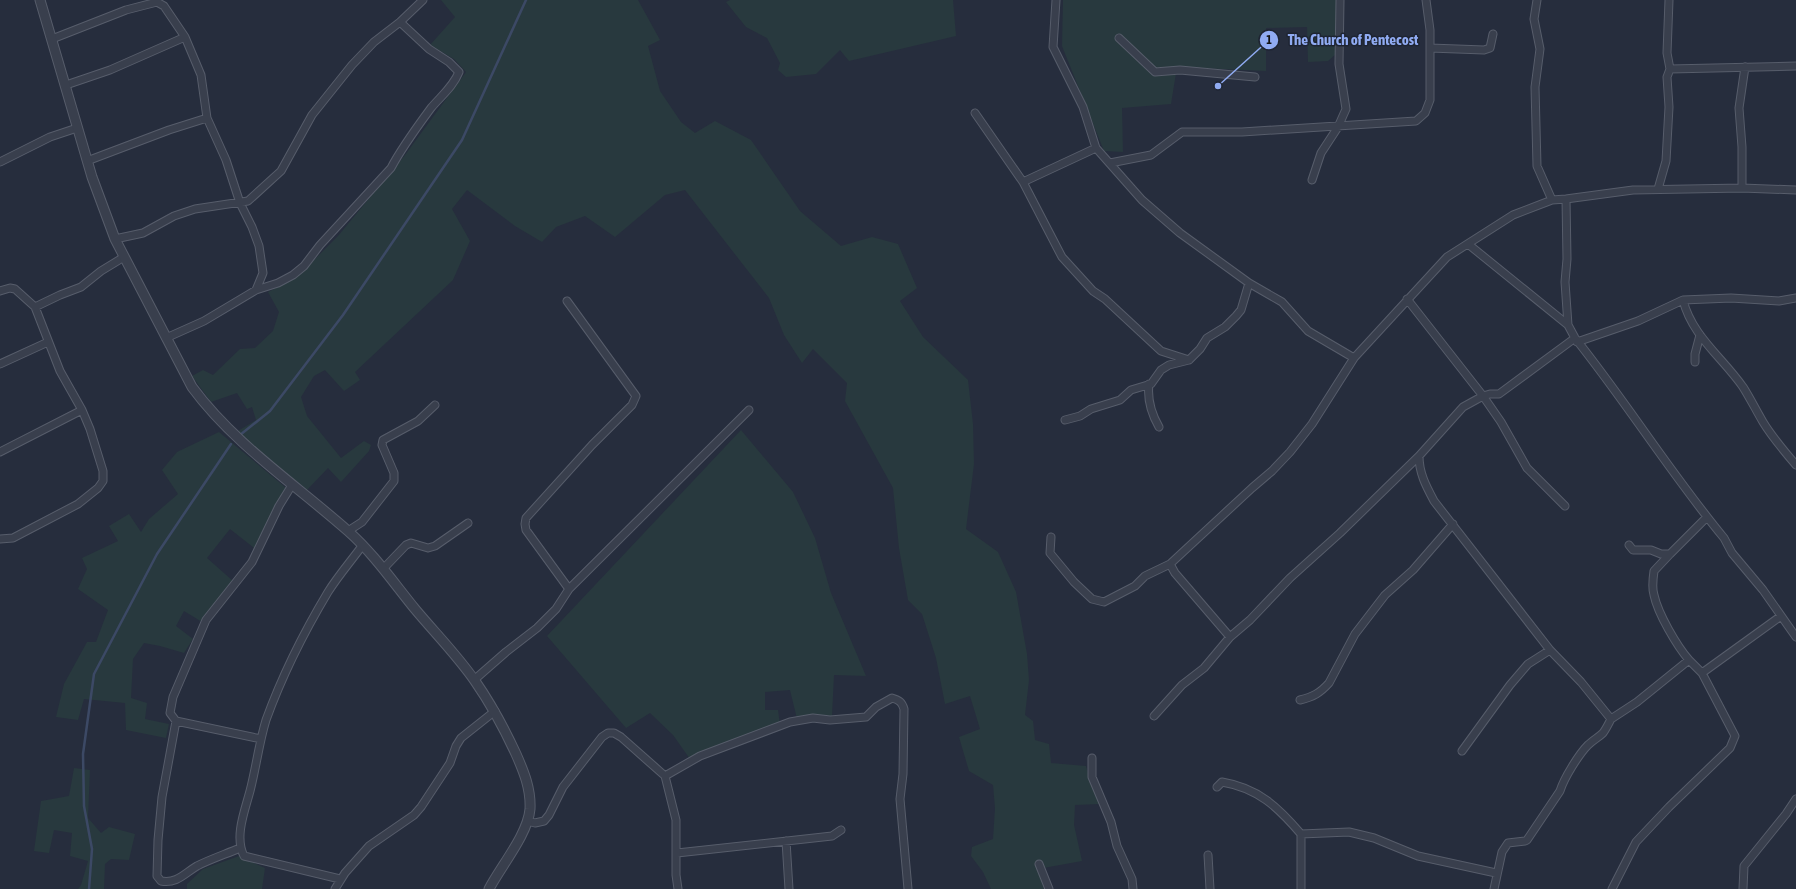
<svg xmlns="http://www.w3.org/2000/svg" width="1796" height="889" font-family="'Asap Condensed',sans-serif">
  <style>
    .green { fill: #28393e }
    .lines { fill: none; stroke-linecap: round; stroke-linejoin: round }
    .stream { stroke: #3c4965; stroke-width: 2.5 }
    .minor-casing { stroke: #575d6b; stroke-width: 9 }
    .tertiary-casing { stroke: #575d6b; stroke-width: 11 }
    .minor { stroke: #393f4d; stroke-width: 7 }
    .tertiary { stroke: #393f4d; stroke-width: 9 }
    .leader { fill: none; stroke: #90abf2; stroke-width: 1.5 }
    .callout-dot { fill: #90abf2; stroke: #1e2432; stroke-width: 1.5 }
    .mark-label { font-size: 12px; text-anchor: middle; font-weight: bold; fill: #111 }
    .callout-label { font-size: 15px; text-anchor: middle; font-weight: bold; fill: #90abf2; stroke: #1e2432; stroke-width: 3; stroke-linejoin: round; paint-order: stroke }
  </style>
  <rect width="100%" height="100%" fill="#262d3d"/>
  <!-- green -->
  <path class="green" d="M441,0H638L660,40L648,46L660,91L681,122L695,133L715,121L751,140L800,211L841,246L872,237L898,244L917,288L900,301L923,337L968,380L973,424L974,464L966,529L998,552L1016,592L1027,654L1029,680L1025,715L1033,721L1035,740L1049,744L1051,763L1086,766L1092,786L1100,804L1075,805L1074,825L1082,861L1038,869L1044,889H991L983,872L971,856L972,847L993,839L995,808L993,785L969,771L959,737L980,729L970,696L945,704L936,658L922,614L908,600L899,548L893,488L845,401L847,383L813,349L802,363L784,335L769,298L685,190L665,195L615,237L585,216L556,227L542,242L515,226L467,190L452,209L470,241L453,280L355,372L360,380L344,391L325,370L314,376L301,397L307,416L341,458L364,441L371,445L369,451L341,482L328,468L307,490L252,445L238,431L256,420L252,407L247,409L237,393L211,402L192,376L203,370L213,375L240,349L255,348L273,331L279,312L268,292L296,278L338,236L405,155L466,72L454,59L430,45L455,17Z
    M730,0H953L956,36L849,61L840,50L816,74L786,77L778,70L780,63L767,38L746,27L726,2Z
    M1063,0H1337L1336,54L1328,61L1308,62L1307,27L1266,28V71L1177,67L1171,104L1122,108L1123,152L1104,151L1062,46Z
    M741,430L793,492L815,538L831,593L866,676L834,675L832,716L798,723L790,690L765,692V710H778L780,725L690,759L673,735L650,713L626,728L547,636Z
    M219,432L291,492L259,552L230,529L207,558L233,581L202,622L184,611L176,626L193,639L184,653L160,646L144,643L133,659L131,698L147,703L145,719L169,724L166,738L126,730L125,703L84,699L78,720L56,717L64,684L87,642H96L108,610L78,589L87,569L82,558L118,541L109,526L129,514L141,532L149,519L178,494L162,470L177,452Z
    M74,768L90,770L88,818L101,833L109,827L135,834L129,860L111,859L105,864L104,889H78L81,885L88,861L70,856L72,833L54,830L49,853L34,851L41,801L69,796Z
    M239,856L265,868L262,889H187V884L203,869Z"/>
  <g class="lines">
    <!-- stream -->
    <path class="stream" d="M240,435L270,411L343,315L462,140L526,0
      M89,889L92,849L84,806L83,754L94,674L157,554L231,444"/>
    <!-- minor casing -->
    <g class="minor-casing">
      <path id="minor" d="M1056,0L1053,47L1083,107L1096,148L1142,200L1180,233L1249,283L1282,302L1308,331L1354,358
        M1537,0L1534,19L1540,49L1535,87L1537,166L1552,200
        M1119,38L1155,72L1180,70L1255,77
        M52,39L126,10L157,2L164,6L185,37L201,75L207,118L226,160L240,203L252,227L259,246L263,273L256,290
        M1430,48L1484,50L1490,48L1493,34
        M1670,69L1796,66
        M66,85L110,70L185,37
        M975,113L1023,182L1062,257L1093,291L1105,299L1161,351L1189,360L1200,349L1207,338L1225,327L1236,316L1241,310L1249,283
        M87,161L169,130L207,118
        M0,162L50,137L77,128
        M1110,163L1151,155L1182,132H1242L1416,121L1425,113L1430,100V30L1426,0
        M1312,180L1321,153L1338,127L1346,109L1339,64L1340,0
        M1023,182L1096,148
        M1742,188V147L1739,108L1745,67
        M1658,189L1666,161L1669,107L1667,77L1670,69L1667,53L1669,0
        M1566,199L1567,259L1565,282L1568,325
        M115,239L143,233L174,216L195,209L248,201L281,171L312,115L352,65L374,42L400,22L423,0
        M1468,244L1568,325L1575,338C1627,403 1671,474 1724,538L1732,553L1763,590L1796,637
        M0,291L10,288L15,289L35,307L60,371L82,410L90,429L103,471V481L98,488L78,504L13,538L0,539
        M1407,299L1483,396L1501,422L1527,468L1565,506
        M1683,300C1692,336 1722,357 1743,387C1750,398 1756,410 1763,422C1772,437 1784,451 1796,465
        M567,301L636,396L632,405L592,445L526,518L525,524L526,530L569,589
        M35,307L60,295L81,287L101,271L124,257
        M166,338L204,321L256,290L278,283L293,275L304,266L320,245L391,168C402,147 417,127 431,108C441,96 453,87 459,72L449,62L429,49L400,22
        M1577,342L1638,321L1683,300L1731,298L1779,301L1796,298
        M1695,362V354L1700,335
        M0,364L48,342
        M1149,384C1147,400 1151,413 1159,427
        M1065,420L1080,416L1091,409L1120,400L1131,390L1151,384L1161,370L1169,365L1189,360
        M0,452L82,410
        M1419,456C1419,473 1426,486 1434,501L1550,650L1581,682L1611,719C1609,723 1606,729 1603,733C1599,737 1593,740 1588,745C1579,754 1564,778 1560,791L1527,840L1525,841L1508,843L1502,852L1494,889
        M348,531L362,522L394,481V473L382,445L383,440L418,421L435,405
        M1051,537L1050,553L1074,582L1092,599L1104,602L1135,586L1145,576L1170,564L1252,488L1272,471L1290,452L1312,424L1354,358L1447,257L1513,215L1552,200L1566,199L1633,190L1742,188L1796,190
        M1629,545L1633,550H1651L1661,554H1670L1707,517
        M1670,554L1654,571C1653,578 1652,589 1654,595C1658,614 1677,646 1689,660
        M1170,564L1175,573L1230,637
        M384,568L406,545L411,543L428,548L435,546L468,523
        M1702,673L1781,616
        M474,680L506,652L537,628L556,609L569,589L749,410
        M1300,700C1313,697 1320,693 1329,683L1355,634L1385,595L1413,570L1453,524
        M1154,716L1182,685L1204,668L1230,637L1250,620L1290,578L1340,533L1419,456L1463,407L1483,396L1490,394H1499L1575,338
        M1611,719L1637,702L1689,660L1702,673L1735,736L1730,748L1669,807L1636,842L1612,889
        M176,721L162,797L158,840L157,876L161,881C177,884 185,873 197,866C211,859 226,854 240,848
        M261,739L176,721L170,713L173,697L206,620L252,562L279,506L292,485
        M1462,751L1510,685L1528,664L1550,650
        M1092,758V777L1111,822L1117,846L1132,879L1133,889
        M665,776L700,756L790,722L813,718L830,720L866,717L876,707L892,698C899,700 902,702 904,709L903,774L900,799L908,889
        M1217,787L1222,782C1258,788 1278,807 1301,834V889
        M527,821L535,823L544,821L549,815L563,787L602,737L608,733H614L621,737L665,776L676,820V875L678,889
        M1301,834L1349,832L1374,838L1418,856L1496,873
        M786,841L789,889
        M677,853L832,836L841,830
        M1208,855L1210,889
        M1039,864L1049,889
        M340,879L244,856C234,837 245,810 250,791C256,768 259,743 266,720C282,676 304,632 328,592C338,576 351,561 362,546
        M335,889L345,873L369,846L414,815L421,807L450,763L456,746L461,738L495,711
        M1743,889L1744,866L1786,814L1796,799"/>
    </g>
    <!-- tertiary casing -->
    <g class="tertiary-casing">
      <path id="tertiary" d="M40,0L92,177L115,239L192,387C234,444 295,484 348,531C374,554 393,582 415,609C435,633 457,655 475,681C491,704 504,728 516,754C524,772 531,789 530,809C528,834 501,866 489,889"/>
    </g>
    <!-- minor -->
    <use href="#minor" class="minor"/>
    <!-- tertiary -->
    <use href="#tertiary" class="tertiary"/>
  </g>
  <!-- callouts -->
  <path class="leader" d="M1218 86L1269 40"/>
  <g class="callout-dot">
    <circle cx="1218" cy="86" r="4"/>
    <circle cx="1269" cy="40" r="10"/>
  </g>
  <g class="mark-label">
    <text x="1269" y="44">1</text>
  </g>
  <g class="callout-label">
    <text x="1353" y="45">The Church of Pentecost</text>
  </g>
</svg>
